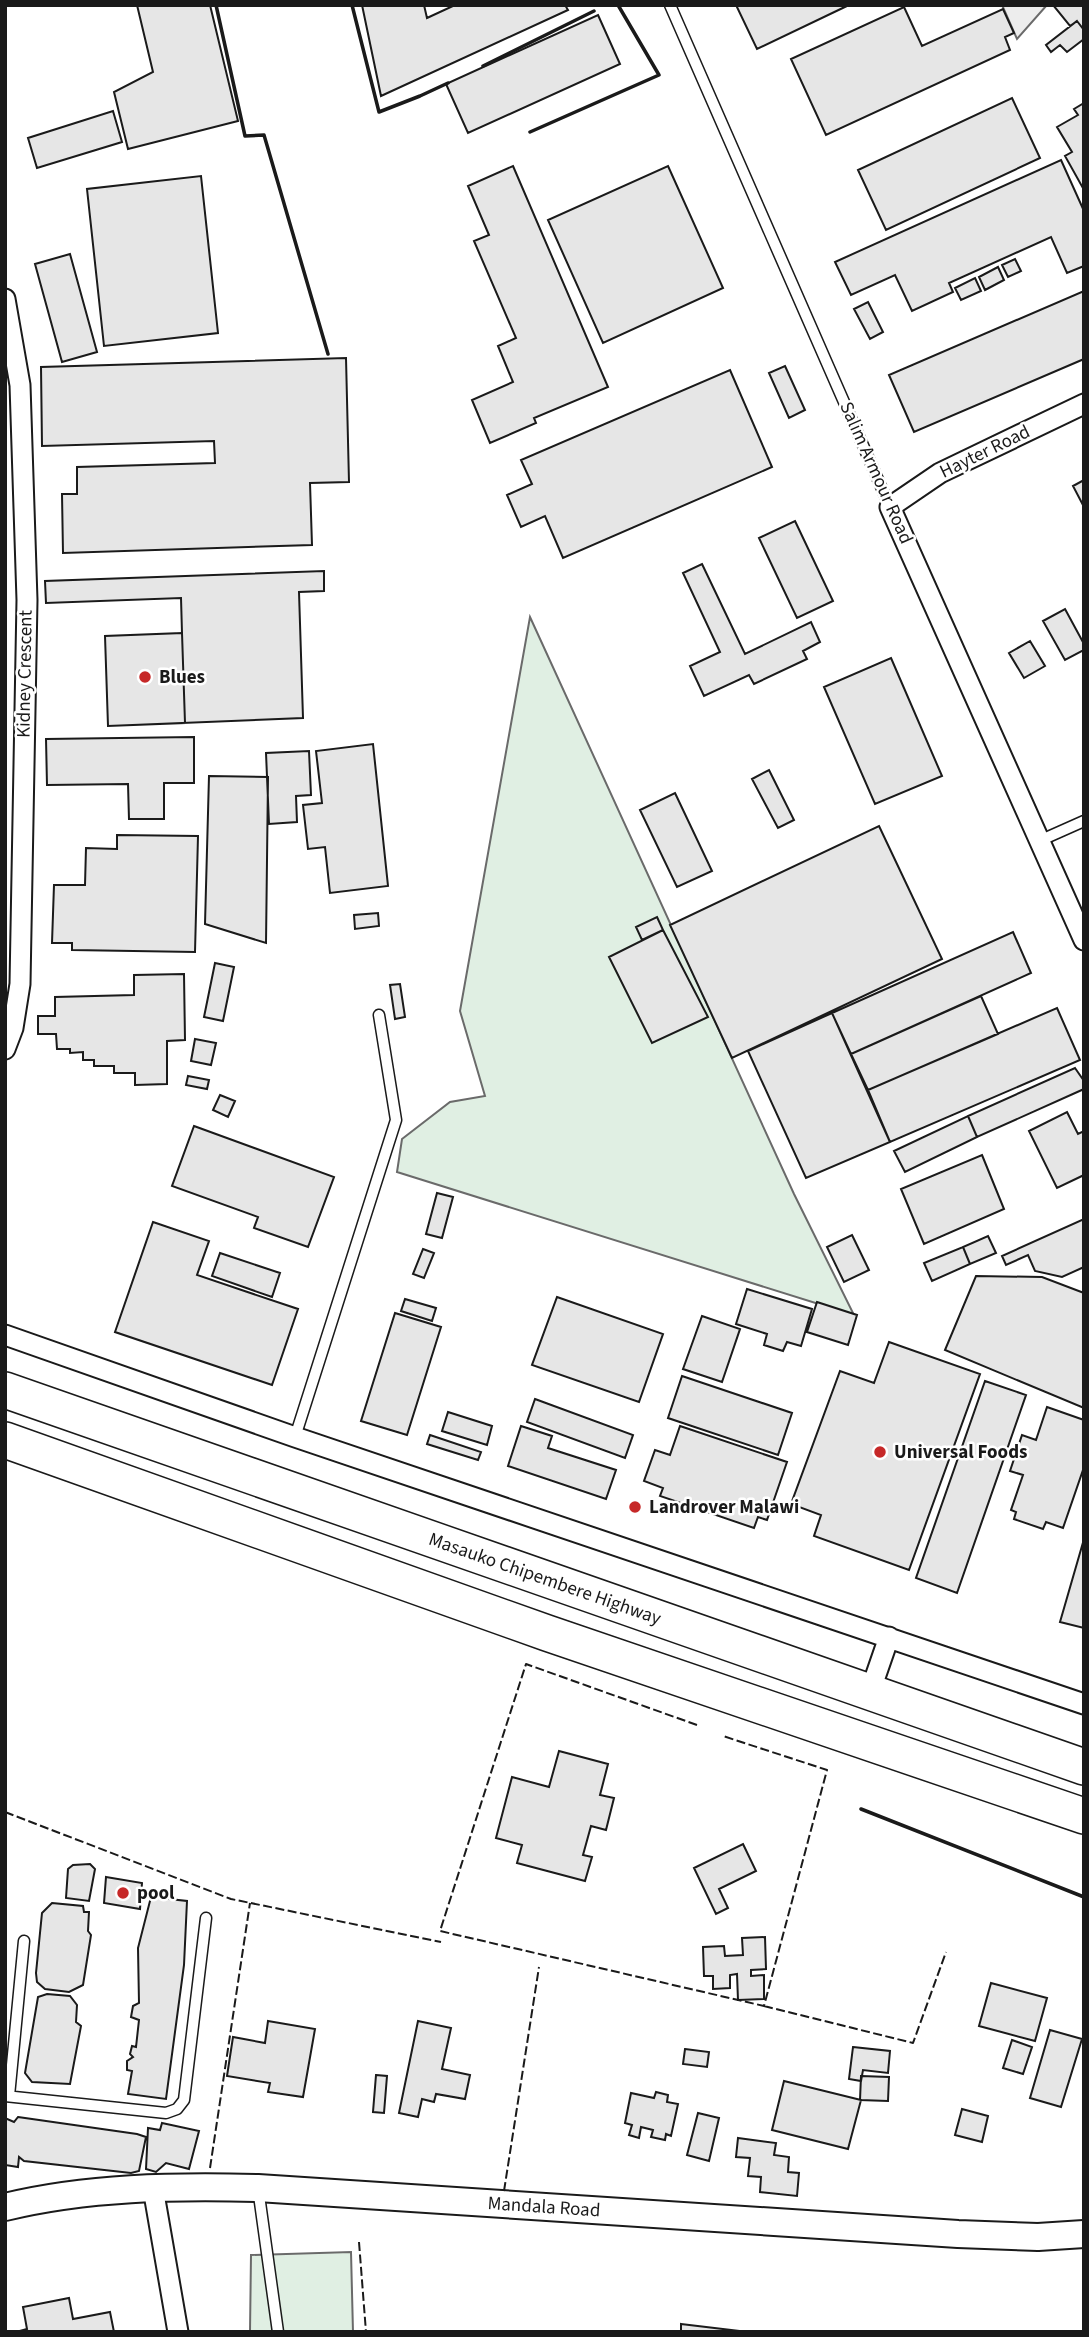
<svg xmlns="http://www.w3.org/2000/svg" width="1089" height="2337" font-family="'Source Sans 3',sans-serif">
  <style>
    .green { fill: #e0efe3; stroke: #6a6a6a; stroke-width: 2 }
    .parking { fill: #ededed; stroke: #6a6a6a; stroke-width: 2 }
    .building { fill: #e6e6e6; stroke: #1a1a1a; stroke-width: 2 }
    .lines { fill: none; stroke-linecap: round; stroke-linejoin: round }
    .lane-casing { stroke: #1a1a1a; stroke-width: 13 }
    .street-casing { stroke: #1a1a1a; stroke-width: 23 }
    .secondary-casing { stroke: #1a1a1a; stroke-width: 30 }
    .highway-casing { stroke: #1a1a1a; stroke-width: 38 }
    .lane { stroke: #fff; stroke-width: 10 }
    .street { stroke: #fff; stroke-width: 19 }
    .secondary { stroke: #fff; stroke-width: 26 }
    .highway { stroke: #fff; stroke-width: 35 }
    .fence { stroke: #1a1a1a; stroke-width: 2; stroke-dasharray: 9 3.5; stroke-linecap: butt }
    .wall { stroke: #1a1a1a; stroke-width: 3.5 }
    .poi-dot { fill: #c62828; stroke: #fff; stroke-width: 2.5 }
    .labels { text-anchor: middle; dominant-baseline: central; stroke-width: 5; stroke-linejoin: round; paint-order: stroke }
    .street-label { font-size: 19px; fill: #1a1a1a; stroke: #fff }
    .poi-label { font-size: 19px; font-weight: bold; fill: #1a1a1a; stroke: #fff; text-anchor: start }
  </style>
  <rect width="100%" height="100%" fill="#fff"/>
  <!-- green -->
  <path class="green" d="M530,617L794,1194L854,1315L397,1172L402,1139L450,1102L485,1096L460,1011Z
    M351,2252L353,2332H250L251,2255Z"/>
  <!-- parking -->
  <path class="parking" d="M1002,5H1047L1017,39Z"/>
  <!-- building -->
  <path class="building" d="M137,5H210L238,121L128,149L114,92L153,72Z
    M362,5H424L427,18L455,5H565L568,10L381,96Z
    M736,5H849L757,49Z
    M1053,5H1084V30L1077,21L1070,26Z
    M904,7L922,46L1003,9L1014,33L1005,37L1010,50L826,135L791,59Z
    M598,15L620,64L468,133L446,84Z
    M1077,21L1084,30V39L1067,52L1060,45L1051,52L1046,45Z
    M1012,98L1040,158L886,230L858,170Z
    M1084,103V190L1065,156L1072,152L1057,127L1078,115L1074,109Z
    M113,111L122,142L37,168L28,138Z
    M1061,160L1084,211V266L1067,273L1051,237L949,283L953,292L912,311L895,275L851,295L835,262Z
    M513,166L608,387L534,418L536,423L490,443L472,400L513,382L498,346L516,338L474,241L489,235L468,186Z
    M668,166L723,288L603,343L548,220Z
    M201,176L218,333L104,346L87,189Z
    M70,254L97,352L62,362L35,264Z
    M1015,259L1021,271L1008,277L1002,265Z
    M998,267L1004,280L985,290L979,277Z
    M975,278L981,291L961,300L955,288Z
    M1084,291V359L914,432L889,375Z
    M868,302L883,332L870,339L854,309Z
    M346,358L349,482L310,483L312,545L63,553L62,494H77V467L215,463L214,441L42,446L41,367Z
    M785,366L805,410L789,418L769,373Z
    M730,370L772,467L563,558L545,516L521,527L507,495L532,484L521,460Z
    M1084,480V507L1073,486Z
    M795,521L833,601L797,618L759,538Z
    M702,564L745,654L811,622L820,642L803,651L807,659L754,684L749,675L704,696L690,666L720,652L683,573Z
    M324,571V591L299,592L303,718L108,726L105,636L182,633L181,598L46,603L45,581Z
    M1065,609L1084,644V650L1065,660L1043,621Z
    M182,633L185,723L108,726L105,636Z
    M1030,641L1045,666L1024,678L1009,653Z
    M891,658L942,776L875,804L824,687Z
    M194,737V783H164V819H129L128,784L47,785L46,739Z
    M373,744L388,886L330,893L325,847L308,849L303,805L322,803L316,751Z
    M309,751L311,795L296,796L297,822L269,824L266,753Z
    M769,770L794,820L778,828L752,779Z
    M209,776L268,777L266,943L205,924Z
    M675,793L712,871L677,887L640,810Z
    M879,826L942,959L732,1058L670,925Z
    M117,835L198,836L195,952L72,950V943H52L54,885H85L86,848L117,849Z
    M378,913L379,926L355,929L354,915Z
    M657,917L663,930L642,940L636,927Z
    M663,930L708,1017L652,1043L609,957Z
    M1013,932L1031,973L851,1054L832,1013Z
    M215,963L234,967L223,1021L204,1017Z
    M184,974L185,1040L167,1041V1084L135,1085V1073H114V1066H94V1060H83V1052L70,1053V1049H57L56,1034H38V1016H55V997L134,995V975Z
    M400,984L405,1017L395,1019L390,985Z
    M981,996L998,1034L868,1090L851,1054Z
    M1057,1008L1080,1060L890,1142L868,1090Z
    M832,1013L890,1142L806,1178L748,1051Z
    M195,1039L216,1043L211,1065L191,1061Z
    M1075,1068L1084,1081V1089L977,1137L968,1116Z
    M188,1076L209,1080L207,1089L186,1085Z
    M220,1095L235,1101L228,1117L213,1110Z
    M1067,1112L1078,1134L1084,1131V1175L1057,1188L1029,1131Z
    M968,1116L977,1137L905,1172L894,1151Z
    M194,1126L334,1177L308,1247L254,1228L258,1217L172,1186Z
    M982,1155L1004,1209L924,1244L901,1189Z
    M437,1193L453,1197L442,1238L426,1234Z
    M1084,1219V1267L1062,1277L1035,1271L1028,1255L1006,1265L1002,1256Z
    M153,1222L209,1241L197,1275L298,1309L272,1385L115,1332Z
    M852,1235L869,1270L844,1282L827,1247Z
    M988,1236L996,1253L970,1264L963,1247Z
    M963,1247L970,1264L932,1281L924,1263Z
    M423,1249L434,1253L424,1278L413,1274Z
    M220,1253L280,1273L272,1297L212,1276Z
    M976,1276L1042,1277L1084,1293V1408L945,1350Z
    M747,1289L812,1309L801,1346L787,1342L783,1351L764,1345L767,1334L736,1324Z
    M557,1297L663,1334L639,1402L532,1365Z
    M405,1299L436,1308L432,1321L401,1311Z
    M817,1302L857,1315L848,1345L807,1332Z
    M395,1313L441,1327L407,1435L361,1421Z
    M702,1316L740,1329L722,1382L683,1369Z
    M889,1342L980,1374L909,1570L814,1536L821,1515L791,1504L840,1371L874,1383Z
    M682,1376L792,1413L778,1455L668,1418Z
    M985,1381L1026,1395L957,1593L916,1578Z
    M535,1399L633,1435L625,1458L527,1422Z
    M1047,1407L1084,1420V1467L1063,1528L1046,1522L1043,1529L1014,1519L1016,1512L1011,1510L1023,1475L1010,1471L1022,1435L1036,1440Z
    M448,1412L492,1426L487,1445L442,1431Z
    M521,1426L552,1436L548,1448L616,1470L606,1499L508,1466Z
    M680,1426L787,1462L767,1520L758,1517L754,1528L660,1496L663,1488L644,1481L655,1450L670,1455Z
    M430,1435L481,1452L478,1460L427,1444Z
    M1084,1539V1628L1060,1622Z
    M559,1751L608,1764L600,1795L614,1798L606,1830L591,1826L583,1855L592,1857L585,1881L517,1863L522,1845L496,1838L512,1777L549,1787Z
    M743,1844L756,1871L719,1889L728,1908L716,1914L694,1868Z
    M90,1864L95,1869L89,1901L66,1898L68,1869L73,1865Z
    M106,1877L142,1883L140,1909L104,1903Z
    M151,1897L187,1901L184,1965L166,2099L128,2094L132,2071L127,2070V2061L133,2057L130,2054L132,2046L136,2047L139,2020L131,2017L133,2006L139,2003L138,1948Z
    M52,1903L83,1906L84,1912H89L88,1931L91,1935L83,1985L69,1992L45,1989L37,1982L36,1973L42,1913Z
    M765,1937L766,1969L751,1970V1976L764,1975V1999L738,2000L737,1974L730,1975V1988L713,1989V1976H704L703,1947L724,1946L725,1956L743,1955L742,1938Z
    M991,1983L1047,1998L1035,2041L979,2026Z
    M47,1994L70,1996L77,2005L76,2022L81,2026L70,2084L32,2082L25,2073L38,1997Z
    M268,2021L315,2029L303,2097L268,2092L270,2083L227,2076L233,2037L265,2043Z
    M418,2021L451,2028L442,2069L470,2075L465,2099L436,2094L434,2102L422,2099L418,2117L399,2113Z
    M1050,2030L1082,2039L1061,2107L1030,2098Z
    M1012,2040L1032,2047L1023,2074L1003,2068Z
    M853,2047L890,2051L888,2073L863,2070L861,2081L849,2079Z
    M685,2049L709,2052L707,2067L683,2064Z
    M376,2075L387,2076L384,2113L373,2112Z
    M861,2076L889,2077L888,2101L860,2100Z
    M784,2081L861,2100L848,2149L772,2130Z
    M656,2092L668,2095L667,2102L678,2104L671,2136L666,2134L665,2140L651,2137L653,2130L641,2127L639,2138L629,2135L632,2125L625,2123L631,2093L654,2098Z
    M962,2109L988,2116L982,2142L955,2135Z
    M698,2113L719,2118L709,2161L687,2155Z
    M18,2117L137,2134L146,2137L139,2171L131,2173L24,2161L19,2157L18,2167L5,2165V2118L14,2122Z
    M162,2123L199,2131L189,2169L166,2163L156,2172L146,2169L148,2128L160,2130Z
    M738,2138L776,2143L774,2155L789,2157L788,2172L799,2173L797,2196L760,2192L761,2177L748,2176L750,2158L736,2157Z
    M69,2298L73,2319L110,2312L114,2332H16L27,2329L23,2307Z
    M681,2324L748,2332H681Z"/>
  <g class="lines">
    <!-- lane casing -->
    <g class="lane-casing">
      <path id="lane" d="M670,5L890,507
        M1039,841L1084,821
        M295,1437L396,1120L379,1015
        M5,2096L166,2113L177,2109L184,2100L206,1918
        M9,2096L24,1941
        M258,2188L278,2332"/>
    </g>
    <!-- street casing -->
    <g class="street-casing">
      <path id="street" d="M5,299L20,385L27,600L20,984L13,1028L5,1049
        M1084,404L940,473L890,507L1084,940
        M5,1335L295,1437L1084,1704
        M870,1692L889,1637
        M153,2188L178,2332"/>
    </g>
    <!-- secondary casing -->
    <g class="secondary-casing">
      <g id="secondary">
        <path id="s1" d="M5,2207C88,2187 173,2186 258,2188L958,2234L1038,2237L1084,2234"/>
      </g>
    </g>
    <!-- highway casing -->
    <g class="highway-casing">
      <g id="highway">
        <path id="s2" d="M5,1390L1084,1767"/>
        <path d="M5,1440L547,1633L1084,1816"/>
      </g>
    </g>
    <!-- lane -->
    <use href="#lane" class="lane"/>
    <!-- street -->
    <use href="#street" class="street"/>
    <!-- secondary -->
    <use href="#secondary" class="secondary"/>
    <!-- highway -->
    <use href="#highway" class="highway"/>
    <!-- fence -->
    <path class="fence" d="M697,1725L526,1664L440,1931L764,2006L827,1770L723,1736
      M5,1812L231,1899L441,1942
      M764,2006L913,2043L946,1952
      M210,2168L250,1903
      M504,2191L539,1967
      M359,2242L366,2332"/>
    <!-- wall -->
    <path class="wall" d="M216,5L245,136L264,135L328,354
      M352,5L379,112L420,96L448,83
      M483,66L594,11
      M530,132L659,75L618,5
      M861,1809L1084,1897"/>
  </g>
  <!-- markers -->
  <g class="poi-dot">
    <circle cx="145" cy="677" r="7"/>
    <circle cx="880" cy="1452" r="7"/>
    <circle cx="635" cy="1507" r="7"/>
    <circle cx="123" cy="1893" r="7"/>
  </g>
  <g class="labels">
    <!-- street labels -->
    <g class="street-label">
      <text transform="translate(985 452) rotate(-26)">Hayter Road</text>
      <text transform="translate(876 473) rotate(66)">Salim Armour Road</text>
      <text transform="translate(25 674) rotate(-89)">Kidney Crescent</text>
      <text stroke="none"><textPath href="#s2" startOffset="572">Masauko Chipembere Highway</textPath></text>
      <text stroke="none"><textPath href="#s1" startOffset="541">Mandala Road</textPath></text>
    </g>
    <!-- poi labels -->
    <g class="poi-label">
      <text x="159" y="677">Blues</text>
      <text x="894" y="1452">Universal Foods</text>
      <text x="649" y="1507">Landrover Malawi</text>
      <text x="137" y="1893">pool</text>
    </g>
  </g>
  <!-- border -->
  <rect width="1089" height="2337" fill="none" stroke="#1a1a1a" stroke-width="14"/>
</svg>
